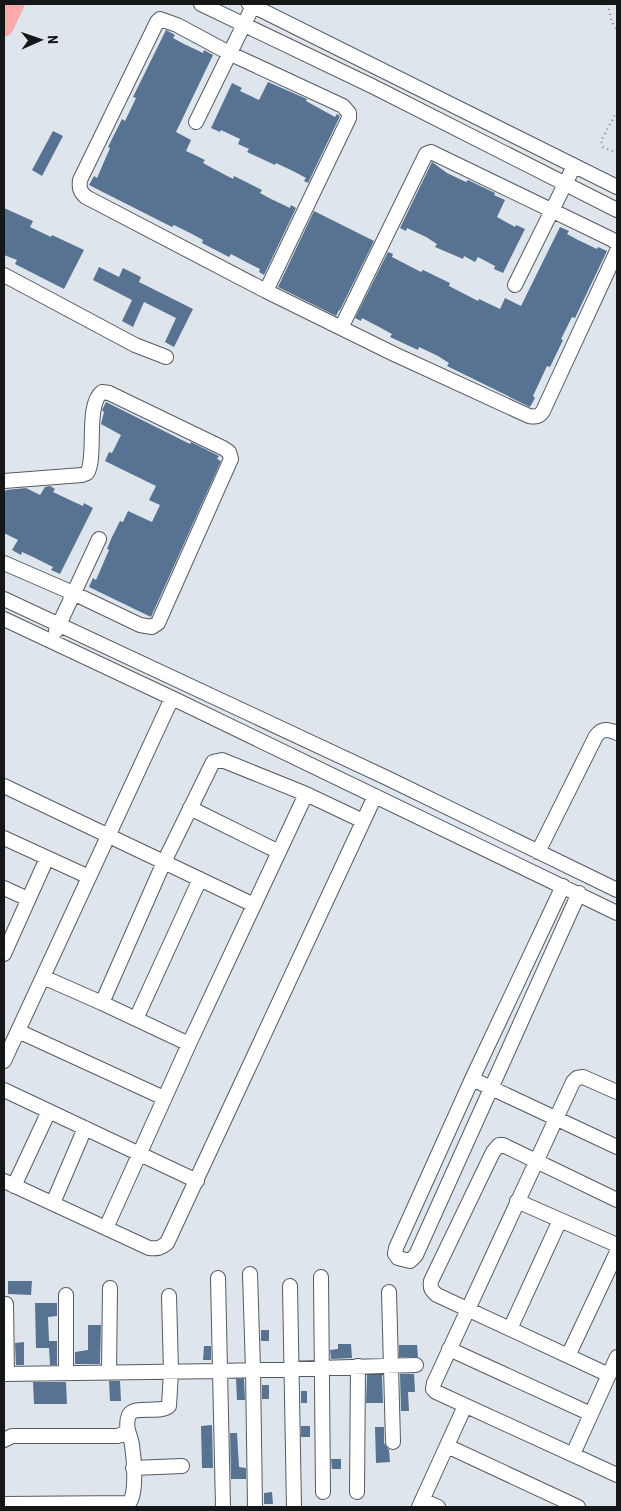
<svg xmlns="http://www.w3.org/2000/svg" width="621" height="1511" font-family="'Roboto Condensed',sans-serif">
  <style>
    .building { fill: #577391 }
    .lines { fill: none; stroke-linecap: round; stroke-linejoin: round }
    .minor-casing { stroke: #565b61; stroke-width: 16 }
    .major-casing { stroke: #c2c2c3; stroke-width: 19 }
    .path { stroke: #797d82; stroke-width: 2; stroke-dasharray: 1 4; stroke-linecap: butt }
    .minor { stroke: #fff; stroke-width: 14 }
    .major { stroke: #feaaac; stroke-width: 18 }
  </style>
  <rect width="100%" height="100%" fill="#dee5ec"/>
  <!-- building -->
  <path class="building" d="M166,30L175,35L173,38L184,44L203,53L204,50L213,55L176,132L191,140L186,151L205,160L203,163L214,169L233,179L234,176L262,190L260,193L271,199L290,208L291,205L296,208L264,275L259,272L260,269L250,264L231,254L229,257L202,243L203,240L192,234L174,225L172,227L89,185L94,176L97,178L110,148L108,147L122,119L125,121L136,98L133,97Z
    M268,82L307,99L306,101L335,117L337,114L340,116L308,183L304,181L306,178L295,172L276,163L275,165L247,152L249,149L238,144L240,139L221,130L220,132L211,128L232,83L242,88L240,91L259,100Z
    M53,131L63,136L42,176L32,170Z
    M432,162L447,173L466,182L468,180L495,193L494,195L505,200L497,217L515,227L516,225L525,229L503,273L494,269L495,266L478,257L475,262L464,256L463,259L435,247L437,244L426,237L407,228L406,231L400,228Z
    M4,208L33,221L30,227L51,237L52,235L84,250L64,289L15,264L17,260L4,255Z
    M314,211L374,241L340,310H339L336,316L278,287Z
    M560,227L569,231L567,234L578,240L597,249L598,247L607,251L575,318L572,317L561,339L563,340L550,367L547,366L533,396L535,398L530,407L447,366L449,363L438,356L419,347L418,350L390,337L392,334L381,328L362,318L361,321L355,318L388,252L393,254L392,257L421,272L423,270L450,283L449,286L478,301L479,299L500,309L505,298L521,306Z
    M99,267L119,277L123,268L141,277L139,282L193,309L174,347L165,342L176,318L144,302L133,327L122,321L132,300L93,280Z
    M106,402L190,444L191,442L219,456L217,459L221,461L151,617L89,587L93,578L96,580L109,550L107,549L111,539L120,521L123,522L128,511L152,522L160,505L149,500L156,486L105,461L109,452L112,453L121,435L101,424L104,412L102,410Z
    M50,486L55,489L53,492L72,501L83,506L84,503L93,508L60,574L51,570L53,567L33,557L22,552L21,555L12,550L18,540L4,533V494L6,490L26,488L40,495L45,487Z
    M8,1281H32L31,1295L8,1294Z
    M35,1303H57V1316L48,1317L49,1341H57V1365H50L49,1348H36Z
    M88,1325H101L100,1364H75V1352L88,1350Z
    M261,1330H269V1341H261Z
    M24,1342V1365H16L15,1343Z
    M338,1344H351L352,1358L331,1359L330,1350L338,1349Z
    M399,1345H417L418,1357H399Z
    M204,1346H211V1360H203Z
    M400,1374H414L415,1392H408L409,1411H401Z
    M367,1375H382L383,1403H366Z
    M236,1379H244L245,1400H237Z
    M109,1381H120L121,1401H110Z
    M33,1382H66L67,1404H34Z
    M262,1385H269V1399H262Z
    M301,1391H307V1403H301Z
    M212,1425L213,1468H202L201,1426Z
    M301,1426H310V1437H301Z
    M375,1427H384V1443L389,1450L390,1462L376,1463Z
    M230,1433H237L239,1467L246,1468V1479H231Z
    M331,1459H341V1469H332Z
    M272,1492L273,1504H264V1493Z"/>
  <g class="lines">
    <!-- minor casing -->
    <g class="minor-casing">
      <path id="minor" d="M201,4L372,86L617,210
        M249,4L617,187
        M196,122L253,6
        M4,275L135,345L166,357
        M515,285L574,166
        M266,291L349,118V113L343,106L231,54L177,25L160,19L157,22L80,180C79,188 80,192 86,197L266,291L394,354L529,416C536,417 539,417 543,411L617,251
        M341,328L426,154L431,152L611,239L617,243
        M4,481L82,475L87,473C97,458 85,405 102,392L109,393L223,448L229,452L231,459L158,623L152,627L140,625L73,593L4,563
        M4,599L387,778L617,890
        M4,619L172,698L617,913
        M56,631L99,539
        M4,786L254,905
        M190,808L279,852
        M4,838L89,877
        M538,852L596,736C602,728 608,729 617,733
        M563,886L472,1079L396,1248L395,1254L398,1258L410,1261L416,1255L579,893
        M4,888L28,899
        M4,954L47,858
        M43,977L102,1003L189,1044
        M102,1003L164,862L213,762L222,760L306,794L363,821
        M136,1019L200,879
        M18,1031L164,1098
        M4,1061L172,698
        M472,1079L617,1147
        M4,1090L197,1181
        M617,1092L583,1077L577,1078L573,1082L434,1383L433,1389L436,1392L617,1475
        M4,1181L149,1248C157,1249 161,1248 167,1243L375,796
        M14,1186L49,1111
        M517,1201L617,1245
        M53,1203L85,1128
        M106,1228L189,1044L306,794
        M250,1274L253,1369L255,1507
        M321,1277L323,1492
        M218,1278L223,1507
        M290,1286L294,1507
        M389,1292L393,1442
        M66,1295V1373
        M6,1304L7,1374
        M510,1329L560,1220
        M449,1349L591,1414
        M568,1356L617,1252
        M109,1372L110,1288
        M4,1374L220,1371L416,1365
        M609,1375L437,1295C431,1290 430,1288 431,1281L493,1152L499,1145H503L617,1200
        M4,1440L12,1436H118L127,1432
        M447,1446L578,1507
        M573,1454L617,1357
        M133,1468L182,1466
        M357,1492L358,1366
        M422,1500L438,1507
        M4,1504L129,1503C137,1494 134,1458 132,1445C131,1436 124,1427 129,1415C134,1405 160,1414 169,1406L171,1371L169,1296
        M419,1507L465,1406"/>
    </g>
    <!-- major casing -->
    <g class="major-casing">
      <path id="major" d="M4,27L15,4"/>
    </g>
    <!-- path -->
    <path class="path" d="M608,4L611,20L617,31
      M617,111L601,141L603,147L617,153"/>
    <!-- minor -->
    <use href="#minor" class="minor"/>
    <!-- major -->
    <use href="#major" class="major"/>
  </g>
  <!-- border -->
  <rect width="621" height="1511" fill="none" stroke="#141618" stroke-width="10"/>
  <!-- north arrow -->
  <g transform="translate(40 40) rotate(88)" stroke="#dee5ec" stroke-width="4" paint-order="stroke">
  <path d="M0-4L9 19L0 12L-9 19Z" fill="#141618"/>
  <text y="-8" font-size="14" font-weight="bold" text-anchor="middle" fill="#141618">N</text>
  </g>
</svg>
